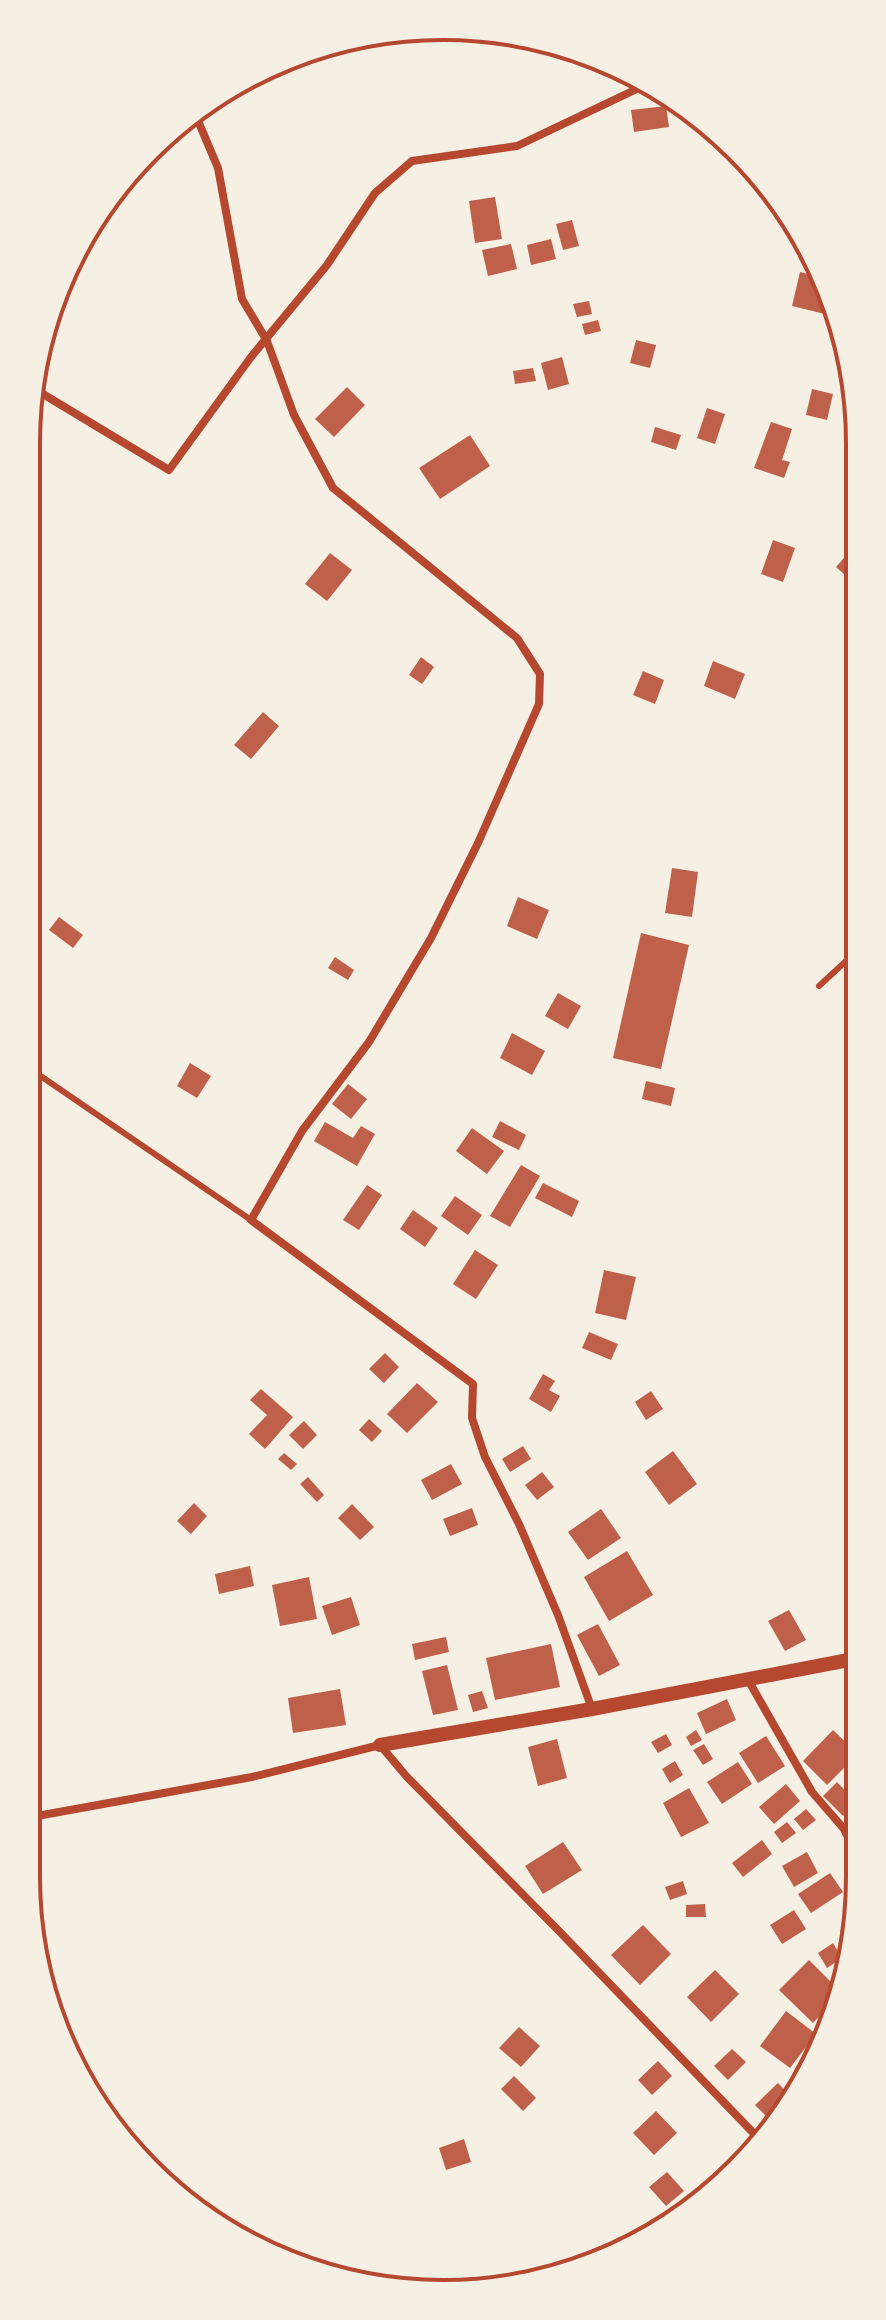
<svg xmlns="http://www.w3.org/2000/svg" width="886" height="2320" font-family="'Libre Baskerville',serif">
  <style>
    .building { fill: #bf614a }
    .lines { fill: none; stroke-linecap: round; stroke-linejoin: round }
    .service { stroke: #b5482f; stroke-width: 6 }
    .minor { stroke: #b5482f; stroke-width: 8 }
    .tertiary { stroke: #b5482f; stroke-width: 14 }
    .rim { fill: none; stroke: #b5482f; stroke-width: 4 }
  </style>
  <rect width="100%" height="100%" fill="#f6efe4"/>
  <!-- building -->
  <path class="building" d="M666,106L669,127L634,132L631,110Z
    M495,197L502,239L475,243L469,201Z
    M572,220L579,246L563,250L556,224Z
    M551,239L556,259L531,265L527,245Z
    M511,244L517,269L488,276L482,250Z
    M800,272L825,278L837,317L792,306Z
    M589,301L592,314L577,317L573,304Z
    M50,314L55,316L43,349L39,348L40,335Z
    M598,320L601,331L585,335L582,324Z
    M636,340L656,345L650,368L630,363Z
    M562,357L569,384L548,390L541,363Z
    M533,368L536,381L515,384L513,371Z
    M347,387L365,405L334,437L315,419Z
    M812,389L833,394L827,420L806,415Z
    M707,408L725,414L715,444L697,438Z
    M771,422L792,429L782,460L790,462L784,478L754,468Z
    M655,427L681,435L676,450L651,442Z
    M470,435L490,466L440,499L419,468Z
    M773,540L795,548L783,582L761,574Z
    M857,543V586L836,567Z
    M330,553L352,570L327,601L305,584Z
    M421,657L434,667L422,684L409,675Z
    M713,661L745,674L735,699L704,686Z
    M643,671L664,680L655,704L633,695Z
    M26,712L37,721L26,735Z
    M263,712L279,726L251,759L234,745Z
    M672,868L698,872L692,917L665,913Z
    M518,897L549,910L537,939L507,926Z
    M59,917L83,935L73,948L49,930Z
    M26,919L37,928L26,940Z
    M641,933L689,945L661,1069L613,1058Z
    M335,957L354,970L348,980L328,968Z
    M558,993L581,1006L568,1029L545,1016Z
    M512,1033L545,1051L532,1075L500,1058Z
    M190,1063L211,1076L197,1098L177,1086Z
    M646,1081L675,1088L671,1106L642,1099Z
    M348,1084L367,1099L351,1119L332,1104Z
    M500,1121L526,1135L519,1150L492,1137Z
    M325,1122L353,1138L361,1126L375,1134L357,1166L314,1141Z
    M472,1128L504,1151L487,1174L456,1151Z
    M521,1165L540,1176L510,1227L490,1216Z
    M543,1183L579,1201L572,1217L535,1198Z
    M367,1185L382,1195L359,1230L343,1220Z
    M455,1196L482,1215L468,1235L441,1216Z
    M413,1210L438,1228L425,1247L400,1229Z
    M475,1250L498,1265L476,1299L453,1284Z
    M604,1270L636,1277L626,1320L595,1313Z
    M589,1332L618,1344L611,1360L582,1348Z
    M385,1353L399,1367L384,1383L369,1369Z
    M543,1374L555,1381L549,1390L560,1396L551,1412L529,1399Z
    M417,1383L438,1402L407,1433L387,1414Z
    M261,1389L293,1417L265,1449L249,1434L267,1415L250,1400Z
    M651,1391L663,1409L646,1420L635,1402Z
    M369,1419L382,1431L372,1442L359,1430Z
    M304,1421L317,1435L303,1449L289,1435Z
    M523,1446L531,1459L510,1472L502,1459Z
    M673,1451L697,1484L669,1505L645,1472Z
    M284,1453L297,1464L291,1470L278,1459Z
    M451,1464L462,1484L432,1500L421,1480Z
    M542,1472L554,1487L537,1500L525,1485Z
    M308,1477L324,1495L317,1502L300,1484Z
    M194,1503L207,1516L191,1534L177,1521Z
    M352,1504L374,1527L360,1540L338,1518Z
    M472,1508L478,1525L450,1536L443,1519Z
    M601,1509L621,1538L588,1560L568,1532Z
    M627,1551L653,1595L609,1621L584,1577Z
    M250,1566L254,1586L219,1594L215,1574Z
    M309,1577L317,1619L280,1626L272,1585Z
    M351,1597L360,1625L332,1635L322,1606Z
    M789,1610L806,1640L785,1651L768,1621Z
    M598,1624L620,1665L599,1676L577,1635Z
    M446,1637L449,1652L415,1660L412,1644Z
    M551,1644L560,1687L495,1700L486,1658Z
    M447,1665L458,1710L433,1715L422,1671Z
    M340,1689L346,1725L293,1733L288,1698Z
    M482,1691L488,1708L473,1712L468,1695Z
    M727,1699L736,1720L706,1734L697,1713Z
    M696,1730L702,1740L691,1746L686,1737Z
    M833,1730L858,1754L827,1785L803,1761Z
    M666,1734L672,1745L658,1753L651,1742Z
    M766,1736L785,1766L758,1783L739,1753Z
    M557,1739L567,1778L538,1786L528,1747Z
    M704,1744L713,1759L703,1765L693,1750Z
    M675,1761L683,1775L670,1783L662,1769Z
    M738,1762L752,1784L722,1804L707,1782Z
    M837,1782L857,1803L843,1816L823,1796Z
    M786,1784L800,1801L774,1824L759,1807Z
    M689,1788L709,1823L681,1837L663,1803Z
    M806,1809L816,1820L803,1830L794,1819Z
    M787,1822L796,1833L782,1843L774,1832Z
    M762,1840L772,1854L743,1877L732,1863Z
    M563,1842L582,1870L543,1894L525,1866Z
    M807,1852L818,1873L794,1887L782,1866Z
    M830,1873L843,1892L811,1913L798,1894Z
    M683,1881L687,1894L670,1900L665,1887Z
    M705,1904L706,1917H686V1905Z
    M794,1910L806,1929L782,1944L770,1925Z
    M854,1922V1924L851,1949L840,1931Z
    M643,1925L671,1954L640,1985L611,1955Z
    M833,1943L842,1958L827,1968L818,1953Z
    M809,1960L842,1993L813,2023L779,1990Z
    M715,1970L739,1994L711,2022L687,1997Z
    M786,2011L816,2034L790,2068L760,2046Z
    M519,2027L540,2046L521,2067L499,2048Z
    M732,2049L746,2062L728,2080L714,2066Z
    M658,2061L672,2076L652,2095L638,2080Z
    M514,2076L536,2098L523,2111L501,2089Z
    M778,2083L791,2097L770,2120L755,2105Z
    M656,2111L677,2133L654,2155L633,2133Z
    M464,2139L471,2162L446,2170L439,2148Z
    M667,2172L684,2191L666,2206L649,2187Z"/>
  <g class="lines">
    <!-- service -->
    <path class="service" d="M819,986L858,950
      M26,1066L251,1220"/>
    <!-- minor -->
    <path class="minor" d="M196,116L218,168L242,299L267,341L294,415L333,488L517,638L540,674L539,704L478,843L431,938L369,1042L302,1131L251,1220L473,1384L472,1418L485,1457L519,1524L558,1615L592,1709
      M33,388L169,470L251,357L327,265L375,193L412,161L517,146L641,87L651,86
      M850,397L856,394
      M747,1678L812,1792L844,1829L860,1863
      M26,1818L252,1777L380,1745L407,1777L557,1929L762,2142"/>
    <!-- tertiary -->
    <path class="tertiary" d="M380,1745L592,1709L859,1658"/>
  </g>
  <!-- crop -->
  <path d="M0 0H886V2320H0ZM443 40H443A403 403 0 0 1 846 443V1877A403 403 0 0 1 443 2280H443A403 403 0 0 1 40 1877V443A403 403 0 0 1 443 40Z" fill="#f6efe4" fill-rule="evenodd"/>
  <path class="rim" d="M443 40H443A403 403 0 0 1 846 443V1877A403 403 0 0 1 443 2280H443A403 403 0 0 1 40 1877V443A403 403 0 0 1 443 40Z"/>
</svg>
